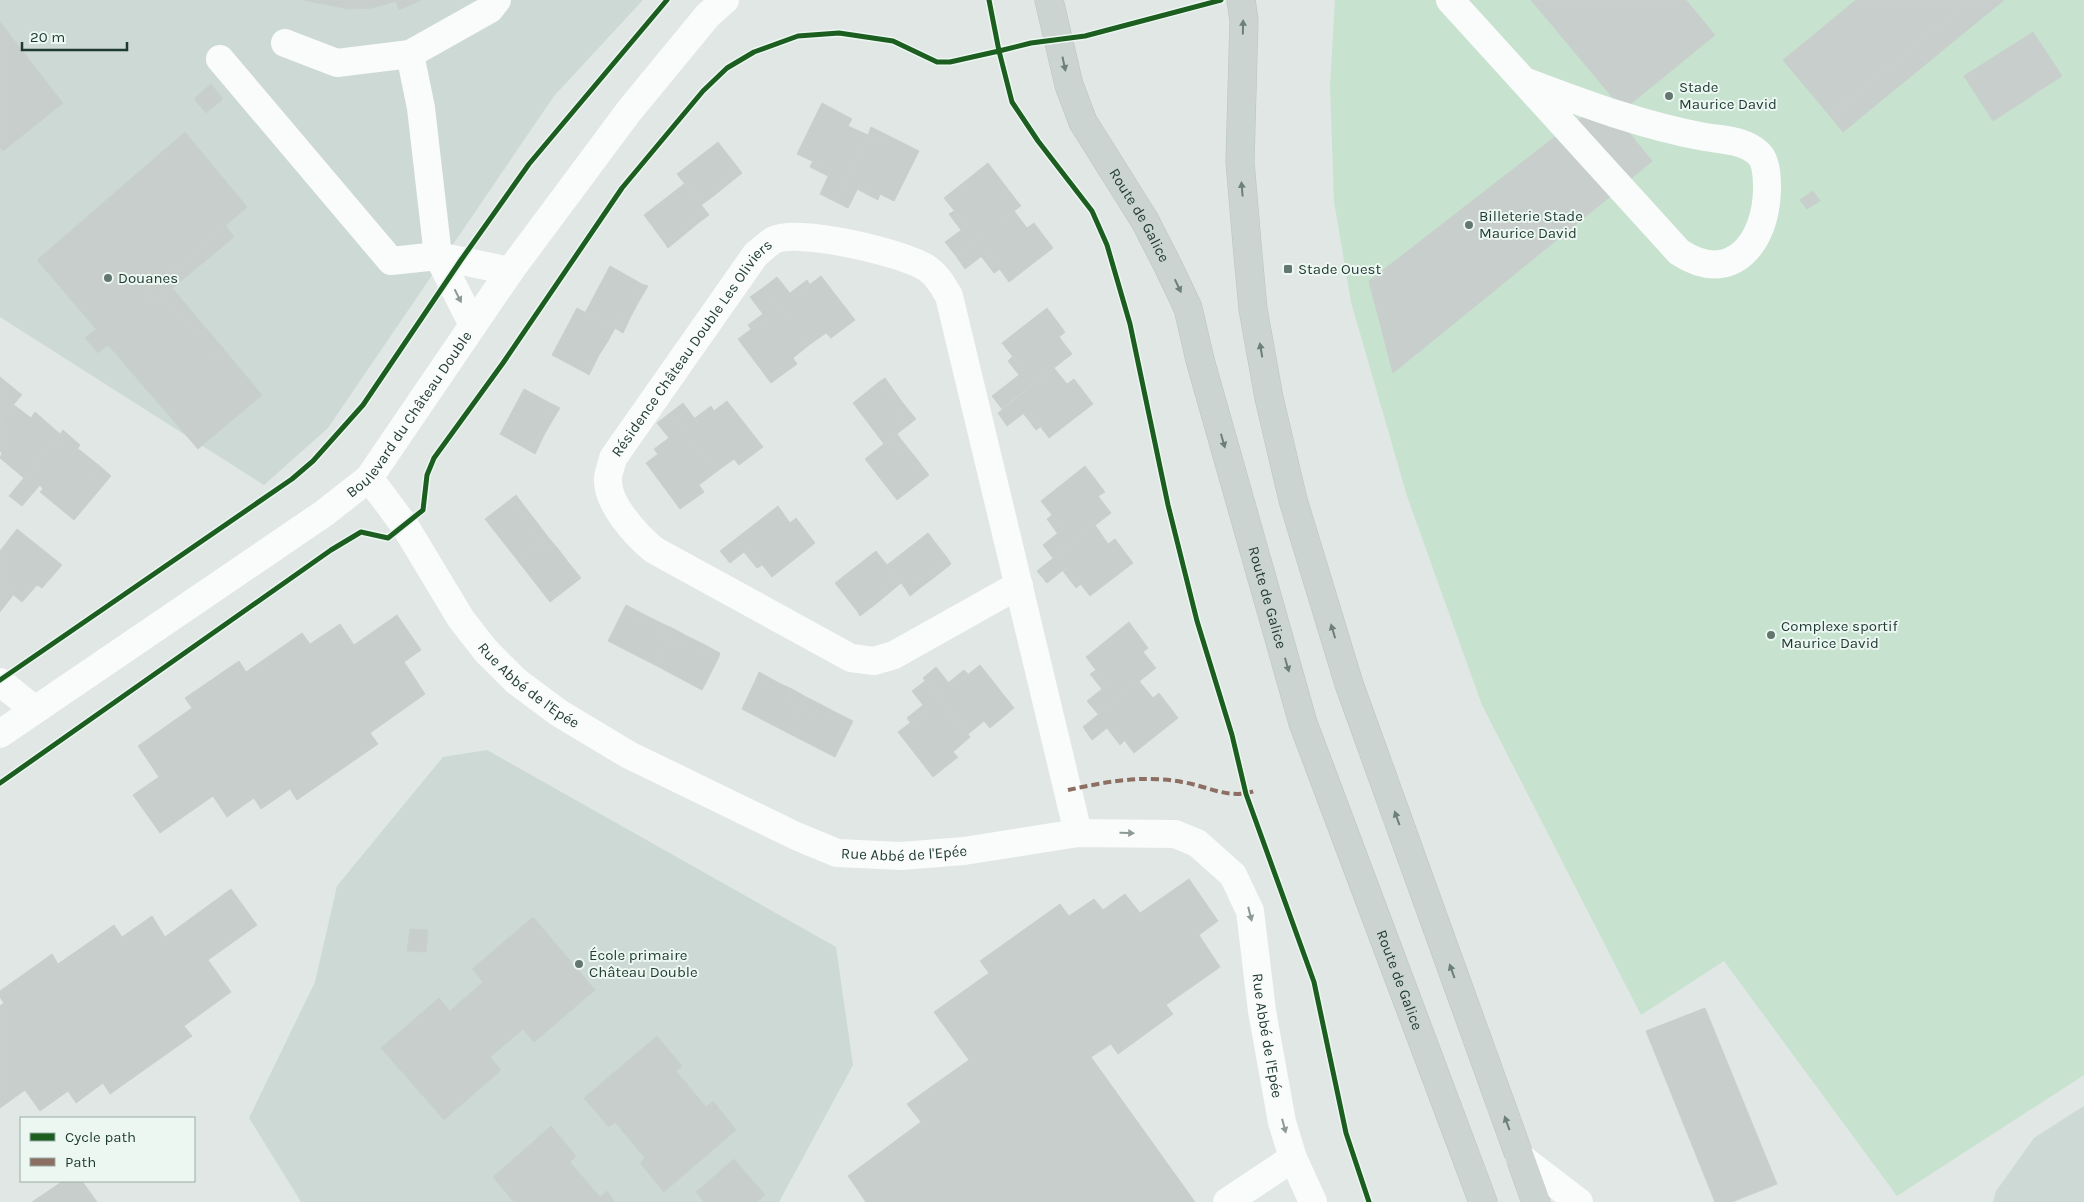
<svg xmlns="http://www.w3.org/2000/svg" width="2084" height="1202" font-family="Karla,sans-serif">
  <style>
    .built { fill: #cdd9d4 }
    .pitch { fill: #c7e2cf }
    .building { fill: #c7cecb; stroke: #c9d0cd }
    .lines { fill: none; stroke-linecap: round; stroke-linejoin: round }
    .major-casing { stroke: #bac4c1; stroke-width: 29 }
    .minor { stroke: #fafbfb; stroke-width: 28 }
    .major { stroke: #ccd4d1; stroke-width: 28 }
    .quiet { stroke: #8d6e63; stroke-width: 4; stroke-dasharray: 8 4; stroke-linecap: butt }
    .cycleway-casing { stroke: #edf7f2; stroke-width: 8 }
    .cycleway { stroke: #1b5e20; stroke-width: 5 }
    .oneway { fill: #6c7f7a }
    .oneway2 { fill: #8c9a96 }
    .poi-dot { fill: #627770; stroke: #edf7f2; stroke-width: 2 }
    .labels { text-anchor: middle; dominant-baseline: central; stroke-width: 4; stroke-linejoin: round; paint-order: stroke }
    .poi-label { font-size: 15px; fill: #1e3a32; stroke: #edf7f2; text-anchor: start }
    .street-label { font-size: 15px; fill: #1e3a32; stroke: #edf7f2 }
  </style>
  <rect width="100%" height="100%" fill="#e0e7e4"/>
  <!-- built -->
  <path class="built" d="M0,0H643L554,96L328,428L264,485L0,317Z
    M487,750L836,947L853,1065L779,1202H301L249,1118L315,982L337,886L443,757Z
    M2084,1106V1202H1993L1996,1191L2034,1138Z"/>
  <!-- pitch -->
  <path class="pitch" d="M1335,0H2084V1075L1897,1196L1724,961L1641,1015L1482,705L1407,496L1351,302L1334,201L1330,85Z"/>
  <!-- building -->
  <path class="building" d="M303,0H421L399,10L396,1L372,8L348,9Z
    M1531,0H1686L1715,35L1623,110Z
    M1856,0H1970L1830,116L1783,60Z
    M1970,0H2004L1843,132L1830,116Z
    M0,22L63,103L3,151L0,147Z
    M2033,32L2062,76L1993,121L1964,76Z
    M211,84L223,99L206,113L194,99Z
    M1604,102L1652,161L1612,195L1561,132Z
    M822,103L852,119L848,126L868,135L836,202L820,194L831,170L797,154Z
    M871,127L889,136L885,144L868,135Z
    M185,132L247,207L143,297L151,306L163,296L218,361L227,353L262,395L198,449L108,345L98,353L85,338L96,329L37,260Z
    M1561,132L1612,195L1393,373L1369,281Z
    M868,135L885,144L889,136L919,151L894,201L860,184L848,208L836,202Z
    M718,142L739,169L723,181L726,186L711,198L705,190L695,197L677,174Z
    M813,161L831,170L828,176L810,167Z
    M988,163L1007,188L1001,194L1014,211L956,256L945,242L967,226L944,198Z
    M739,169L742,173L726,186L723,181Z
    M684,184L703,207L691,216L697,224L685,234L680,229L664,242L644,215Z
    M860,184L880,194L878,200L857,189Z
    M1007,188L1021,206L1014,211L1001,194Z
    M705,190L711,198L701,205L695,197Z
    M1813,191L1820,201L1807,209L1800,200Z
    M703,207L709,215L697,224L691,216Z
    M954,211L967,226L961,230L949,214Z
    M1014,211L1027,228L1034,223L1053,248L1009,282L987,252L965,269L956,256Z
    M225,225L234,237L151,306L143,297Z
    M680,229L685,234L668,248L664,242Z
    M987,252L1000,269L994,273L981,256Z
    M610,266L642,284L632,301L638,303L630,318L622,314L615,328L585,313Z
    M821,276L855,320L831,338L826,333L809,345L764,287L777,277L793,297Z
    M807,280L810,285L793,297L790,293Z
    M642,284L648,286L638,303L632,301Z
    M764,287L809,345L793,358L797,364L771,383L738,339L766,318L750,297Z
    M173,289L227,353L218,361L163,296Z
    M577,308L605,323L598,336L608,341L599,355L594,353L584,372L552,355Z
    M1047,308L1065,332L1059,337L1072,354L1014,399L1005,386L1024,371L1002,343Z
    M622,314L630,318L623,333L615,328Z
    M763,314L766,318L751,329L748,325Z
    M605,323L615,328L608,341L598,336Z
    M594,353L599,355L589,375L584,372Z
    M1013,356L1024,371L1019,375L1008,361Z
    M1054,368L1067,384L1074,379L1093,404L1049,438L1028,410L1007,426L998,413Z
    M0,377L22,395L19,398L0,383Z
    M885,378L897,395L892,399L879,382Z
    M879,382L892,399L897,395L906,407L898,413L907,426L884,444L853,403Z
    M0,383L19,398L0,421Z
    M1005,386L1014,399L1002,409L992,396Z
    M524,389L550,403L543,416L552,421L544,435L540,433L530,451L500,434Z
    M727,401L763,447L739,465L734,459L716,472L670,413L683,403L698,423Z
    M550,403L560,408L552,421L543,416Z
    M14,405L31,418L35,412L60,434L24,478L0,458L2,453L0,451V421Z
    M711,406L714,411L698,423L695,418Z
    M906,407L916,419L907,426L898,413Z
    M1028,410L1040,427L1036,430L1023,413Z
    M670,413L716,472L699,485L704,492L680,509L646,463L673,443L657,423Z
    M63,430L80,445L74,454L56,439Z
    M540,433L544,435L535,454L530,451Z
    M897,434L907,447L900,452L890,439Z
    M669,438L673,443L658,454L654,449Z
    M56,439L74,454L77,448L101,467L63,511L40,492L43,489L40,485L22,506L9,496Z
    M890,439L900,452L907,447L916,458L911,462L924,479L897,500L865,459Z
    M916,458L929,475L924,479L911,462Z
    M1085,466L1105,492L1098,496L1111,513L1053,558L1043,545L1063,529L1041,501Z
    M101,467L111,476L74,520L63,511Z
    M516,495L528,511L523,515L511,499Z
    M511,499L523,515L528,511L539,525L532,530L542,543L518,561L485,519Z
    M778,506L790,523L796,518L815,543L772,577L749,548L730,563L720,551Z
    M1052,515L1063,529L1058,534L1047,519Z
    M539,525L548,537L542,543L532,530Z
    M1095,525L1108,544L1115,539L1133,563L1090,596L1067,567L1047,583L1037,571Z
    M17,529L62,565L42,588L37,585L22,602L0,584V551Z
    M928,533L948,559L931,571L936,576L924,585L918,577L905,588L887,565Z
    M548,537L559,550L551,556L542,543Z
    M542,543L551,556L559,550L568,562L563,566L576,582L550,602L518,561Z
    M749,548L762,565L757,568L744,552Z
    M876,551L895,575L882,585L889,593L877,603L873,598L857,611L835,583Z
    M948,559L951,564L936,576L931,571Z
    M568,562L581,578L576,582L563,566Z
    M1067,567L1081,584L1076,588L1063,571Z
    M895,575L901,583L889,593L882,585Z
    M918,577L924,585L910,596L905,588Z
    M0,584L13,595L0,612Z
    M873,598L877,603L860,616L857,611Z
    M626,605L645,615L642,620L623,611Z
    M623,611L642,620L645,615L661,623L655,632L669,639L655,665L608,641Z
    M397,615L421,650L404,662L425,694L370,733L378,744L297,800L290,789L261,809L254,798L227,817L213,796L160,833L133,795L159,777L138,746L192,708L185,698L239,661L246,672L302,633L310,644L340,624L354,645Z
    M1129,622L1148,648L1143,652L1156,668L1098,714L1087,701L1107,685L1086,657Z
    M661,623L674,629L669,639L655,632Z
    M674,629L687,636L681,646L669,639Z
    M687,636L703,644L700,650L718,659L702,690L655,665L669,639L681,646Z
    M703,644L720,653L718,659L700,650Z
    M980,665L1014,708L990,728L984,721L968,734L923,678L936,667L952,687Z
    M964,670L968,674L952,687L948,683Z
    M1096,670L1107,685L1102,689L1090,674Z
    M759,672L779,683L776,689L756,679Z
    M756,679L776,689L779,683L792,689L786,699L801,707L788,733L742,709Z
    M925,681L970,737L953,752L958,757L933,777L898,732L927,710L912,691Z
    M1139,681L1153,698L1159,693L1178,718L1134,753L1112,724L1092,740L1083,727Z
    M792,689L806,697L801,707L786,699Z
    M806,697L820,704L815,714L801,707Z
    M820,704L833,711L830,717L850,727L835,757L788,733L801,707L815,714Z
    M923,705L927,710L910,722L907,718Z
    M833,711L853,721L850,727L830,717Z
    M1112,724L1125,740L1120,745L1107,728Z
    M1189,879L1218,921L1199,935L1220,967L1166,1005L1173,1014L1118,1054L1111,1044L1091,1057L1195,1202H866L848,1176L921,1122L907,1104L969,1060L934,1012L989,973L980,961L1060,904L1069,916L1094,899L1103,910L1125,894L1140,913Z
    M231,889L257,925L208,960L231,992L184,1026L192,1036L110,1094L103,1083L76,1103L68,1091L40,1111L25,1090L0,1108V1006L4,1003L0,997V991L52,954L58,964L114,925L122,937L152,916L165,937Z
    M533,917L595,990L534,1042L523,1029L490,1057L501,1070L444,1120L381,1048L439,998L450,1011L483,982L472,969Z
    M410,929L428,930L426,952L407,951Z
    M1705,1008L1777,1184L1732,1202H1715L1646,1031Z
    M657,1036L682,1066L676,1071L706,1107L713,1101L736,1130L664,1192L640,1163L645,1158L615,1122L609,1127L584,1098Z
    M551,1126L576,1156L570,1162L600,1197L607,1191L615,1202H514L493,1177Z
    M734,1159L765,1195L757,1202H704L696,1192Z
    M63,1181H82L97,1202H32Z"/>
  <g class="lines">
    <!-- major casing -->
    <g class="major-casing">
      <g id="major">
        <path id="s4" d="M1049,0L1069,85L1083,122L1145,221L1168,266L1188,308L1200,360L1303,723L1483,1202"/>
        <path d="M1241,0L1244,20L1240,162L1248,255L1253,309L1269,398L1293,500L1349,684L1536,1202"/>
      </g>
    </g>
    <!-- minor -->
    <g class="minor">
      <path d="M1450,0L1679,252C1732,287 1766,242 1767,190C1767,179 1767,162 1759,154C1745,140 1723,140 1705,137C1644,126 1585,104 1527,82"/>
      <path d="M285,43L337,63L410,54L490,9L497,0"/>
      <path d="M220,59L391,261L438,256L421,108L410,54"/>
      <path d="M473,325L438,256L510,271"/>
      <path id="s1" d="M369,478L405,526L461,619L486,651L516,681L559,713L629,755L796,836L837,853L901,856L964,851L1078,833L1175,834L1197,843L1233,875L1250,911L1262,1011L1282,1122L1293,1158L1313,1202"/>
      <path id="s2" d="M1019,585L894,655L874,661L851,658L654,550C637,536 608,505 608,481C607,474 612,465 613,458L756,254C762,250 768,243 774,240C798,228 906,253 928,269C938,276 943,286 949,296L1078,833"/>
      <path d="M0,682L35,710"/>
      <path id="s3" d="M0,734L323,514L369,478L510,271L629,111L708,15L725,0"/>
      <path d="M1519,1156L1579,1202"/>
      <path d="M1227,1202L1293,1158"/>
    </g>
    <!-- major -->
    <use href="#major" class="major"/>
    <!-- quiet -->
    <path class="quiet" d="M1068,790C1091,785 1116,780 1140,779C1153,779 1169,779 1182,782C1208,786 1231,801 1257,790"/>
    <!-- cycleway casing -->
    <g class="cycleway-casing">
      <path id="cycleway" d="M989,0L999,51L1031,43L1085,36L1221,0
        M0,680L292,479L313,461L363,405L461,260L529,164L667,0
        M0,783L331,550L361,532L388,538L423,510L427,475L434,458L503,363L622,188L703,91L727,68L754,52L798,36L839,33L893,41L937,62H950L999,51L1012,102L1038,141L1092,211L1107,245L1130,324L1168,505L1197,621L1232,735L1246,794L1314,982L1346,1133L1369,1202"/>
    </g>
    <!-- cycleway -->
    <use href="#cycleway" class="cycleway"/>
  </g>
  <!-- one-way arrows -->
  <defs><path id="oneway-solid" d="M-6-.8H1V-3.2L6.5 0L1 3.2V.8H-6Z" transform="scale(1.25)"/></defs>
  <g class="oneway">
    <use href="#oneway-solid" transform="translate(1243 27) rotate(-89)"/>
    <use href="#oneway-solid" transform="translate(1064 64) rotate(78)"/>
    <use href="#oneway-solid" transform="translate(1242 189) rotate(-95)"/>
    <use href="#oneway-solid" transform="translate(1178 286) rotate(65)"/>
    <use href="#oneway-solid" transform="translate(1261 350) rotate(-100)"/>
    <use href="#oneway-solid" transform="translate(1223 441) rotate(74)"/>
    <use href="#oneway-solid" transform="translate(1333 631) rotate(-107)"/>
    <use href="#oneway-solid" transform="translate(1287 665) rotate(74)"/>
    <use href="#oneway-solid" transform="translate(1397 818) rotate(-110)"/>
    <use href="#oneway-solid" transform="translate(1452 971) rotate(-110)"/>
    <use href="#oneway-solid" transform="translate(1507 1123) rotate(-110)"/>
  </g>
  <g class="oneway2">
    <use href="#oneway-solid" transform="translate(458 296) rotate(63)"/>
    <use href="#oneway-solid" transform="translate(1127 833) rotate(1)"/>
    <use href="#oneway-solid" transform="translate(1250 914) rotate(76)"/>
    <use href="#oneway-solid" transform="translate(1284 1126) rotate(75)"/>
  </g>
  <!-- markers -->
  <g class="poi-dot">
    <circle cx="1669" cy="96" r="5"/>
    <circle cx="1469" cy="225" r="5"/>
    <rect x="1283" y="264" width="10" height="10" rx="2.5"/>
    <circle cx="108" cy="278" r="5"/>
    <circle cx="1771" cy="635" r="5"/>
    <circle cx="579" cy="964" r="5"/>
  </g>
  <g class="labels">
    <!-- poi labels -->
    <g class="poi-label">
      <text x="1679" y="87">Stade<tspan x="1679" dy="17">Maurice David</tspan></text>
      <text x="1479" y="216">Billeterie Stade<tspan x="1479" dy="17">Maurice David</tspan></text>
      <text x="1298" y="269">Stade Ouest</text>
      <text x="118" y="278">Douanes</text>
      <text x="1781" y="626">Complexe sportif<tspan x="1781" dy="17">Maurice David</tspan></text>
      <text x="589" y="955">École primaire<tspan x="589" dy="17">Château Double</tspan></text>
    </g>
    <!-- street labels -->
    <g class="street-label">
      <text stroke="none"><textPath href="#s4" startOffset="236">Route de Galice</textPath></text>
      <text stroke="none"><textPath href="#s2" startOffset="656">Résidence Château Double Les Oliviers</textPath></text>
      <text stroke="none"><textPath href="#s3" startOffset="524">Boulevard du Château Double</textPath></text>
      <text stroke="none"><textPath href="#s4" startOffset="641">Route de Galice</textPath></text>
      <text stroke="none"><textPath href="#s1" startOffset="264">Rue Abbé de l'Epée</textPath></text>
      <text stroke="none"><textPath href="#s1" startOffset="684">Rue Abbé de l'Epée</textPath></text>
      <text stroke="none"><textPath href="#s4" startOffset="1046">Route de Galice</textPath></text>
      <text stroke="none"><textPath href="#s1" startOffset="1194">Rue Abbé de l'Epée</textPath></text>
    </g>
  </g>
  <!-- legend -->
  <rect x="20" y="1117" width="175" height="65" fill="#edf7f2" stroke="#9aaba5"/>
  <rect x="30" y="1133" width="25" height="8" fill="#1b5e20" stroke="#9aaba5"/>
  <text x="65" y="1142" font-size="15" fill="#1e3a32">Cycle path</text>
  <rect x="30" y="1158" width="25" height="8" fill="#8d6e63" stroke="#9aaba5"/>
  <text x="65" y="1167" font-size="15" fill="#1e3a32">Path</text>
  <!-- scale -->
  <path d="M22 42v8h105v-8" fill="none" stroke="#1e3a32" stroke-width="2.5"/>
  <text x="30" y="42" font-size="15" fill="#1e3a32" stroke="#edf7f2" stroke-width="4" paint-order="stroke">20 m</text>
</svg>
